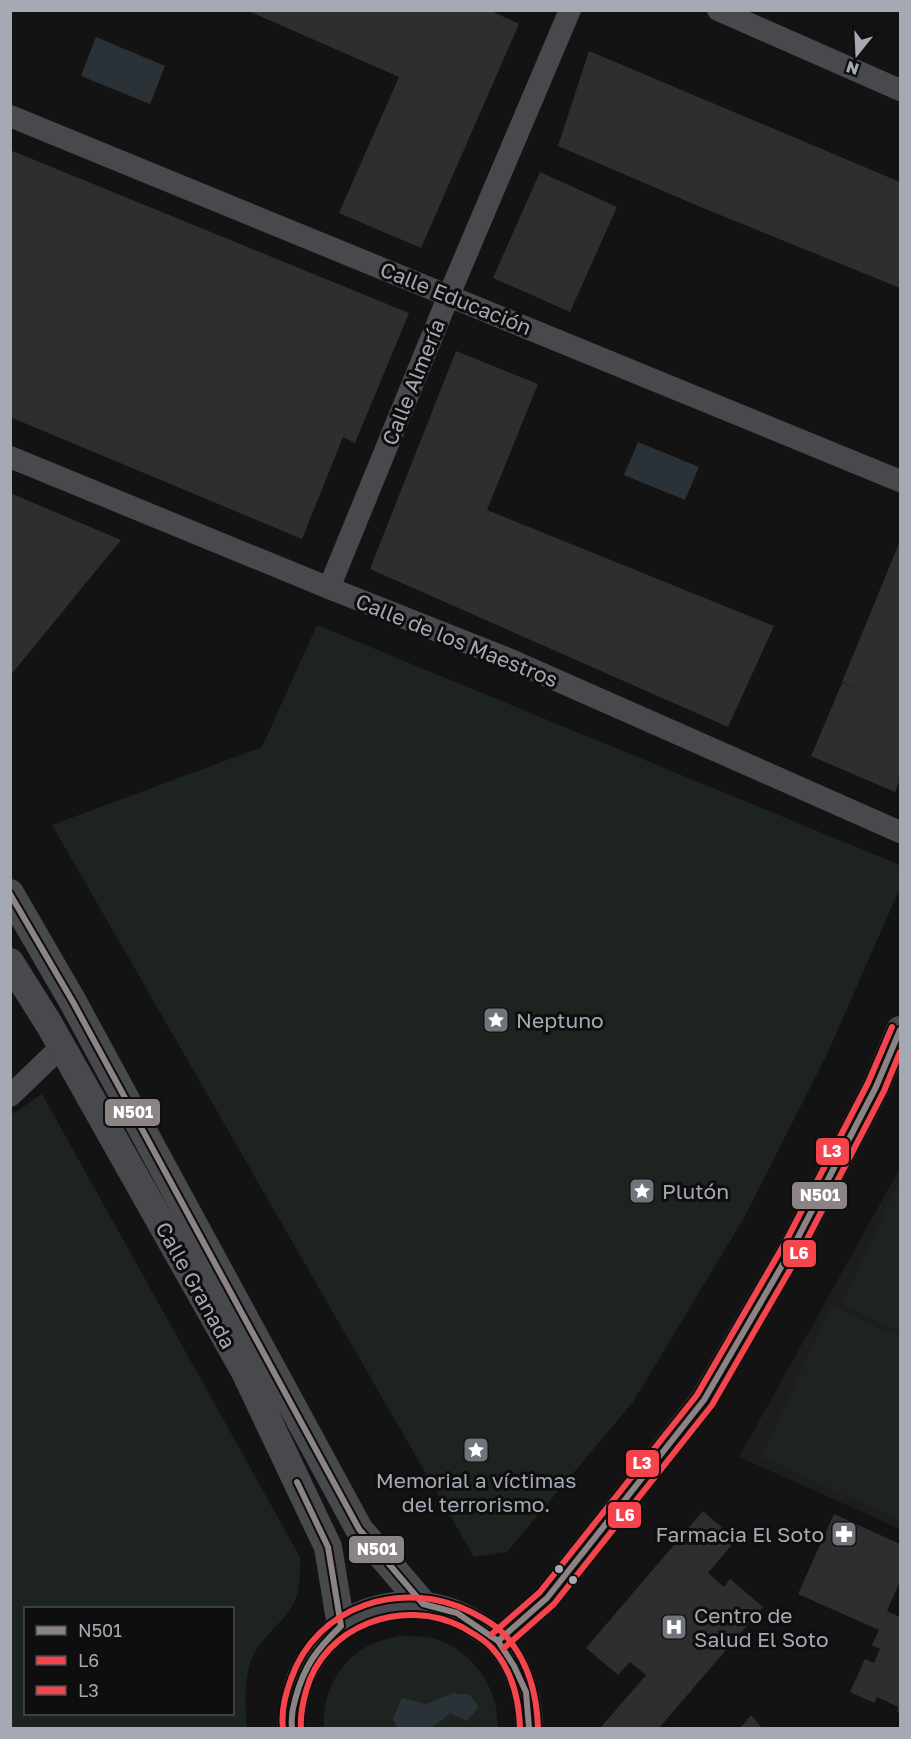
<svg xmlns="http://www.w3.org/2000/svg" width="911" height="1739" font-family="'Golos Text',sans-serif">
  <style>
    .built { fill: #1d1d1f }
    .green { fill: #1d231e; fill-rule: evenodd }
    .water { fill: #2b3237 }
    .building { fill: #2e2e2e }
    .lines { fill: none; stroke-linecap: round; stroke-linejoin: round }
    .minor { stroke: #48494c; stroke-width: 22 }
    .tertiary { stroke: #48494c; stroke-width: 28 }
    .bus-1-casing { stroke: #0e0e0f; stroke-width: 10 }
    .bus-2-casing { stroke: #0e0e0f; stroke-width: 10 }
    .bus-3-casing { stroke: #0e0e0f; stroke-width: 10 }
    .bus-1 { stroke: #8c8385; stroke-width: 6 }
    .bus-2 { stroke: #f5444b; stroke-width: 6 }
    .bus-3 { stroke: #f5444b; stroke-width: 6 }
    .bus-dot { fill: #a5a9b3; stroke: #0e0e0f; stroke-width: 2 }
    .labels { text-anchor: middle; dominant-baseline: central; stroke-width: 6; stroke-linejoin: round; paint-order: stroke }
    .street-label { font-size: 21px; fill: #a5a9b3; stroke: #0e0e0f }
    .poi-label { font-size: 21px; fill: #a5a9b3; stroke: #0e0e0f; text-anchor: start }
    .line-badge { stroke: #0e0e0f; stroke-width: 2 }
    .badge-label { font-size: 16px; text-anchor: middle; font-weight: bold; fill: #fff }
  </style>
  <rect width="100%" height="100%" fill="#131313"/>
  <!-- built -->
  <path class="built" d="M900,1168V1529L739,1457Z"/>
  <!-- green -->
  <path class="green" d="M317,625L900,865V888L828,1052L744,1218L633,1402L507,1552L474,1557L52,825L262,747Z
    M42,1094L300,1557C300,1575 301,1596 289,1611C276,1629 257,1641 250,1663C244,1684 245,1707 247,1728H11V1115ZM26,1608H232V1714H26Z
    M900,1179V1332L842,1304Z
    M831,1305L900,1337V1521L762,1457Z
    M399,1636C409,1636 418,1636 427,1637C468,1644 501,1688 497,1728H324C321,1695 340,1658 372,1644C381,1640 391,1638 399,1636Z"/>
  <!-- water -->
  <path class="water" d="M96,37L165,66L150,104L81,76Z
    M638,442L699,467L685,500L624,475Z
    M453,1693L470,1695L479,1707L467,1721L450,1713L432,1728H397L393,1718L402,1698L427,1704Z"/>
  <!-- building -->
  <path class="building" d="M246,10H489L519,24L421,248L339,213L399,77Z
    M589,51L900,182V288L703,208L558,146Z
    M10,150L409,313L355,443L343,437L302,539L10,417Z
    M540,172L617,207L570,312L493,278Z
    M456,351L538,384L487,510L774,626L728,727L370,569Z
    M10,493L121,540L10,676Z
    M900,541V779L895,792L811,756L842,683L857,689L842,682Z
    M703,1511L736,1540L708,1573L724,1587L730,1579L763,1607L659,1728H604L602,1726L646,1675L630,1662L618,1675L586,1648Z
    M834,1514L900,1544V1581L887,1611L900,1617V1713L897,1711L898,1707L877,1697L874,1703L850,1692L865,1659L874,1663L880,1649L872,1645L879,1630L798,1594Z
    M751,1715L762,1728H740Z"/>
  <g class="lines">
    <!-- minor -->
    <path class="minor" d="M718,10L900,90
      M10,116L900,481
      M10,457L329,588L511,660L900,832
      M329,588L449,295L570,10
      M10,1096L62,1046"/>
    <!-- tertiary -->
    <path class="tertiary" d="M10,893L73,1002L359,1529L423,1604
      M10,962L49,1024L245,1372L328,1547L341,1626
      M498,1641L547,1598L704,1400L794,1245L876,1087L900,1030
      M292,1728C290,1716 294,1705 296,1693C301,1671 312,1654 328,1638C368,1599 428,1595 475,1624C482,1629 491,1634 497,1640C519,1663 529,1698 529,1728"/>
    <!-- bus-1 casing -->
    <g class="bus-1-casing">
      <path id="bus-1" d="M10,894L73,1002L359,1529L423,1604L457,1613L498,1641L514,1666L526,1692L529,1728
        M498,1641L547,1598L704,1400L794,1245L876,1087L900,1030
        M292,1728C291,1718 292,1710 295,1700C304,1666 316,1650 341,1626L328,1547L297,1482"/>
    </g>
    <!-- bus-2 casing -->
    <g class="bus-2-casing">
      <path id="bus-2" d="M504,1648L554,1604L712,1405L802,1249L884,1091L900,1052
        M301,1727C300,1715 303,1702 306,1691C324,1625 403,1597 462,1627C472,1633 484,1639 492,1648C512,1670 519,1699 520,1728"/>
    </g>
    <!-- bus-3 casing -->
    <g class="bus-3-casing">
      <path id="bus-3" d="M492,1634L540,1592L697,1395L786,1241L868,1083L892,1027
        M283,1728C281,1712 285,1695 291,1679C316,1605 404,1578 471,1612C483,1618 496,1625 505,1635C528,1661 537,1694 538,1728"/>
    </g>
    <!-- bus-1 -->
    <use href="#bus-1" class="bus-1"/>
    <!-- bus-2 -->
    <use href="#bus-2" class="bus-2"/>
    <!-- bus-3 -->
    <use href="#bus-3" class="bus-3"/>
  </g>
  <!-- icons -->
  <defs>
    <g id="sight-square" transform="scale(1.35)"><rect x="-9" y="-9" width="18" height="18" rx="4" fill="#72747b" stroke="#0e0e0f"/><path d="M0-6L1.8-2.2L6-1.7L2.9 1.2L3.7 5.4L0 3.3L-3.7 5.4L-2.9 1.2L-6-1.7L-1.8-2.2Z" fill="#fff"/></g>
    <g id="pharmacy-square" transform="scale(1.35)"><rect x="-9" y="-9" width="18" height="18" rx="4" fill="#72747b" stroke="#0e0e0f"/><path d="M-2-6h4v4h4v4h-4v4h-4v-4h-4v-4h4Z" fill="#fff"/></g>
    <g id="hospital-square" transform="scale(1.35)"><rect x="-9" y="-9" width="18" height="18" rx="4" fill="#72747b" stroke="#0e0e0f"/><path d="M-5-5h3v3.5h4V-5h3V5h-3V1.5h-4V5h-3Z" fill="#fff"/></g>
  </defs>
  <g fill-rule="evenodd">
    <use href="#sight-square" x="496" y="1020"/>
    <use href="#sight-square" x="642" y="1191"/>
    <use href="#sight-square" x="476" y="1450"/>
    <use href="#pharmacy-square" x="844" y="1534"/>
    <use href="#hospital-square" x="674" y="1627"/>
  </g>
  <!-- markers -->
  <g class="bus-dot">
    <circle cx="559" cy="1569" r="5"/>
    <circle cx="573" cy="1580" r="5"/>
  </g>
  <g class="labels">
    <!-- street labels -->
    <g class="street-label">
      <text transform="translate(456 298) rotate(22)">Calle Educación</text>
      <text transform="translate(413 382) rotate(-68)">Calle Almería</text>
      <text transform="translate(457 640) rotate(22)">Calle de los Maestros</text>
      <text transform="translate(196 1285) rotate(61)">Calle Granada</text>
    </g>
    <!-- poi labels -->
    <g class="poi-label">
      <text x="516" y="1020">Neptuno</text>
      <text x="662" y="1191">Plutón</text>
      <text x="476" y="1480" text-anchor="middle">Memorial a víctimas<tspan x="476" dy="24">del terrorismo.</tspan></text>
      <text x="824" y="1534" text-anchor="end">Farmacia El Soto</text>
      <text x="694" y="1615">Centro de<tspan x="694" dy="24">Salud El Soto</tspan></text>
    </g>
  </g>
  <g class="line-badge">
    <rect x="104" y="1098" width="57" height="29" rx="6" fill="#8c8385"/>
    <rect x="815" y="1137" width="35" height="29" rx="6" fill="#f5444b"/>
    <rect x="791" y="1181" width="57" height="29" rx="6" fill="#8c8385"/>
    <rect x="782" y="1239" width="35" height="29" rx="6" fill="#f5444b"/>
    <rect x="625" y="1449" width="35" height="29" rx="6" fill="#f5444b"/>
    <rect x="607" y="1501" width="35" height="28" rx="6" fill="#f5444b"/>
    <rect x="348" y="1535" width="57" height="29" rx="6" fill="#8c8385"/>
  </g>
  <g class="badge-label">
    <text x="133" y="1118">N501</text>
    <text x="832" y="1157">L3</text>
    <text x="820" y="1201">N501</text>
    <text x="799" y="1259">L6</text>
    <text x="642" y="1469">L3</text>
    <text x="625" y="1521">L6</text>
    <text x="377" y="1555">N501</text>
  </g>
  <!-- border -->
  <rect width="911" height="1739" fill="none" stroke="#a5a9b3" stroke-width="24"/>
  <!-- legend -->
  <rect x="24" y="1607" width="210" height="108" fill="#0e0e0f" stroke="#4a4c51" stroke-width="1.5"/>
  <rect x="36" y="1626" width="30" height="9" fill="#8c8385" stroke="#4a4c51" stroke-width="1.5"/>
  <text x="78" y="1637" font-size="18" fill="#a5a9b3">N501</text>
  <rect x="36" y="1656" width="30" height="9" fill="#f5444b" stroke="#4a4c51" stroke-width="1.5"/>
  <text x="78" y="1667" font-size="18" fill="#a5a9b3">L6</text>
  <rect x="36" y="1686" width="30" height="9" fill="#f5444b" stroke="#4a4c51" stroke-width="1.5"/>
  <text x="78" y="1697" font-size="18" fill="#a5a9b3">L3</text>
  <!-- north arrow -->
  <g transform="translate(857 54) rotate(198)" stroke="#0e0e0f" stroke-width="4.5" paint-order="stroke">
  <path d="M0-4.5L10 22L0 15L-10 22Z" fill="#a5a9b3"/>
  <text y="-9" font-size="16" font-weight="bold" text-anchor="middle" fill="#a5a9b3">N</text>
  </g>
</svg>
